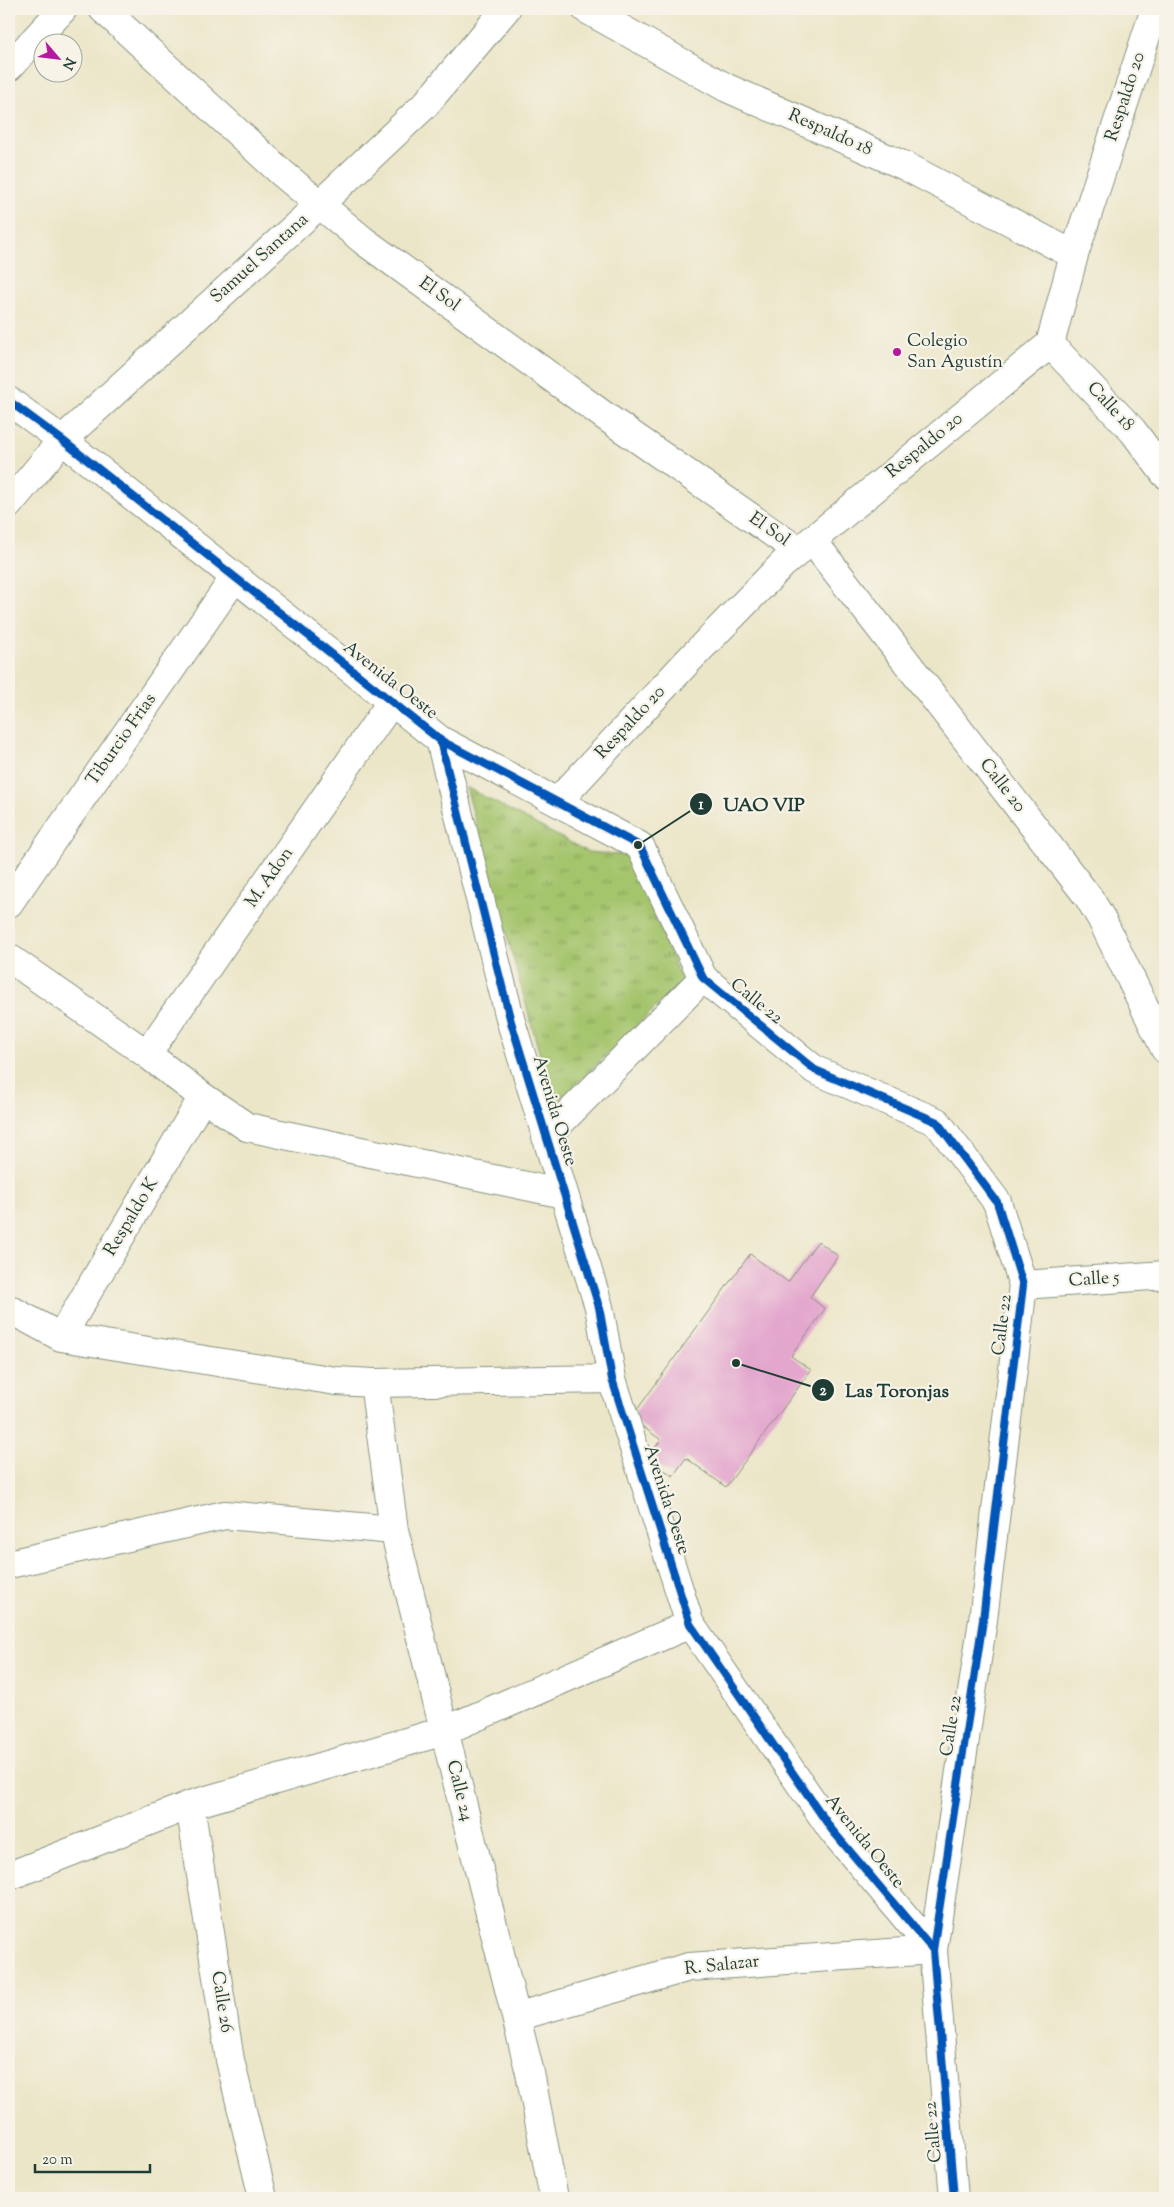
<svg xmlns="http://www.w3.org/2000/svg" width="1174" height="2207" font-family="'Sorts Mill Goudy',serif">
  <style>
    .park { fill: url(#park-tufts); stroke: #628150 }
    .building { fill: #e3a6cd }
    .lines { fill: none; stroke-linecap: round; stroke-linejoin: round }
    .minor-casing { stroke: #86927e; stroke-width: 30 }
    .minor { stroke: #fff; stroke-width: 28 }
    .cycleway-casing { stroke: #f7f3e8; stroke-width: 11 }
    .cycleway { stroke: #0057b8; stroke-width: 8 }
    .poi-dot { fill: #b5179e; stroke: #f7f3e8; stroke-width: 2 }
    .labels { text-anchor: middle; dominant-baseline: central; stroke-width: 4.5; stroke-linejoin: round; paint-order: stroke }
    .street-label { font-size: 18px; fill: #1f3d34; stroke: #f7f3e8 }
    .poi-label { font-size: 18px; fill: #1f3d34; stroke: #f7f3e8; text-anchor: start }
    .leader { fill: none; stroke: #1f3d34; stroke-width: 2 }
    .callout-dot { fill: #1f3d34; stroke: #f7f3e8; stroke-width: 2 }
    .mark-label { font-size: 15px; text-anchor: middle; font-weight: bold; fill: #fff }
    .callout-label { font-size: 19px; text-anchor: middle; font-weight: bold; fill: #1f3d34; stroke: #f7f3e8; stroke-width: 4.5; stroke-linejoin: round; paint-order: stroke }
  </style>
  <defs>
    <pattern id="park-tufts" width="24" height="20" patternUnits="userSpaceOnUse" patternTransform="scale(1.25)"><rect width="24" height="20" fill="#a5c56d"/><path d="M3 7l-1-3M5 7V3M7 7l1-3M15 17l-1-3M17 17v-4M19 17l1-3" fill="none" stroke="#86a15a"/></pattern>
  </defs>
  <rect width="100%" height="100%" fill="#f7f3e8"/>
  <filter id="ink" filterUnits="userSpaceOnUse"><feTurbulence type="fractalNoise" baseFrequency=".02" numOctaves="2"/><feDisplacementMap in="SourceGraphic" scale="10" xChannelSelector="R" yChannelSelector="G"/><feConvolveMatrix kernelMatrix="1 2 1 2 8 2 1 2 1" color-interpolation-filters="sRGB"/></filter>
  <filter id="wash" filterUnits="userSpaceOnUse"><feTurbulence type="fractalNoise" baseFrequency=".0096" numOctaves="4" result="noise"/><feDisplacementMap in="SourceGraphic" scale="20" xChannelSelector="R" yChannelSelector="G"/><feGaussianBlur stdDeviation="1.12" result="paint"/><feColorMatrix in="noise" values="0 0 0 0 0 0 0 0 0 0 0 0 0 0 0 0 0 1.4 0 .05"/><feComposite in="paint" operator="in"/></filter>
  <g filter="url(#wash)">
    <rect width="100%" height="100%" fill="#ece6c9"/>
    <!-- park -->
    <path class="park" d="M466,787L588,852L630,856L682,982L554,1106Z"/>
    <g id="blocks">
      <!-- building -->
      <path class="building" d="M818,1241L838,1256L810,1297L825,1309L791,1356L811,1370L726,1487L686,1458L673,1476L647,1458L661,1440L631,1418L750,1254L788,1282Z"/>
    </g>
  </g>
  <g filter="url(#ink)">
    <use href="#blocks" fill-opacity="0" stroke="#86927e" stroke-width="1"/>
    <g class="lines">
      <!-- minor casing -->
      <g class="minor-casing">
        <path id="minor" d="M103,9L283,174L364,241L606,417L799,551
          M586,9L727,88L905,166L1074,255
          M9,67L63,9
          M1050,344L1133,431L1165,474
          M9,401L62,440L440,740L640,846L703,978L815,1070L937,1122L997,1202L1023,1285L983,1620L933,1950L954,2198
          M9,504L62,440L320,204L425,105L506,9
          M812,540L1089,898L1101,918L1165,1049
          M440,740L511,1022L599,1307L612,1379L690,1624L832,1830L933,1950
          M557,802L689,660L783,564L1050,344L1074,255L1155,9
          M9,903L235,577
          M9,958L147,1054L203,1097L247,1127L564,1194
          M147,1054L392,701
          M546,1137L703,978
          M1023,1285L1165,1275
          M9,1309L61,1337L336,1381L374,1383L612,1379
          M61,1337L203,1097
          M374,1383L394,1530L530,2073L554,2198
          M9,1564L225,1515L394,1530
          M190,1805L230,2060L263,2198
          M9,1876L190,1805L444,1731L690,1624
          M516,2017L689,1967L933,1950"/>
      </g>
      <!-- minor -->
      <use href="#minor" class="minor"/>
      <!-- cycleway casing -->
      <g class="cycleway-casing">
        <path id="cycleway" d="M9,401L62,440L440,740L640,846L703,978L815,1070L937,1122L997,1202L1023,1285L983,1620L933,1950L954,2198
          M440,740L511,1022L599,1307L612,1379L690,1624L832,1830L933,1950"/>
      </g>
      <!-- cycleway -->
      <use href="#cycleway" class="cycleway"/>
    </g>
  </g>
  <!-- markers -->
  <circle class="poi-dot" cx="897" cy="352" r="5"/>
  <g class="labels">
    <!-- street labels -->
    <g class="street-label">
      <text transform="translate(1126 97) rotate(-72)">Respaldo 20</text>
      <text transform="translate(830 133) rotate(24)">Respaldo 18</text>
      <text transform="translate(260 259) rotate(-42)">Samuel Santana</text>
      <text transform="translate(439 295) rotate(36)">El Sol</text>
      <text transform="translate(1110 407) rotate(47)">Calle 18</text>
      <text transform="translate(925 446) rotate(-39)">Respaldo 20</text>
      <text transform="translate(769 530) rotate(35)">El Sol</text>
      <text transform="translate(390 681) rotate(38)">Avenida Oeste</text>
      <text transform="translate(631 723) rotate(-47)">Respaldo 20</text>
      <text transform="translate(122 740) rotate(-55)">Tiburcio Frias</text>
      <text transform="translate(1002 786) rotate(52)">Calle 20</text>
      <text transform="translate(270 878) rotate(-55)">M. Adon</text>
      <text transform="translate(756 1002) rotate(39)">Calle 22</text>
      <text transform="translate(554 1111) rotate(73)">Avenida Oeste</text>
      <text transform="translate(132 1217) rotate(-59)">Respaldo K</text>
      <text transform="translate(1094 1280) rotate(-4)">Calle 5</text>
      <text transform="translate(1003 1325) rotate(-83)">Calle 22</text>
      <text transform="translate(666 1500) rotate(72)">Avenida Oeste</text>
      <text transform="translate(952 1726) rotate(-81)">Calle 22</text>
      <text transform="translate(459 1791) rotate(76)">Calle 24</text>
      <text transform="translate(864 1842) rotate(51)">Avenida Oeste</text>
      <text transform="translate(722 1966) rotate(-6)">R. Salazar</text>
      <text transform="translate(221 2002) rotate(81)">Calle 26</text>
      <text transform="translate(934 2132) rotate(-95)">Calle 22</text>
    </g>
    <!-- poi labels -->
    <g class="poi-label">
      <text x="907" y="342">Colegio<tspan x="907" dy="21">San Agustín</tspan></text>
    </g>
  </g>
  <!-- callouts -->
  <path class="leader" d="M638 845L701 804M736 1363L823 1390"/>
  <g class="callout-dot">
    <circle cx="638" cy="845" r="5"/>
    <circle cx="736" cy="1363" r="5"/>
    <circle cx="701" cy="804" r="12"/>
    <circle cx="823" cy="1390" r="12"/>
  </g>
  <g class="mark-label">
    <text x="701" y="809">1</text>
    <text x="823" y="1395">2</text>
  </g>
  <g class="callout-label">
    <text x="764" y="811">UAO VIP</text>
    <text x="897" y="1397">Las Toronjas</text>
  </g>
  <!-- margin -->
  <rect width="1174" height="2207" fill="none" stroke="#f7f3e8" stroke-width="30"/>
  <!-- north arrow -->
  <g transform="translate(58 58) rotate(118)"><circle r="24" fill="#f7f3e8" stroke="#a1aaa0"/>
  <path d="M0-4L9 19L0 12L-9 19Z" fill="#b5179e"/>
  <text y="-8" font-size="14" font-weight="bold" text-anchor="middle" fill="#1f3d34">N</text>
  </g>
  <!-- scale -->
  <path d="M35 2164v8h115v-8" fill="none" stroke="#1f3d34" stroke-width="2.5"/>
  <text x="42" y="2164" font-size="15" fill="#1f3d34" stroke="#f7f3e8" stroke-width="4" paint-order="stroke">20 m</text>
</svg>
